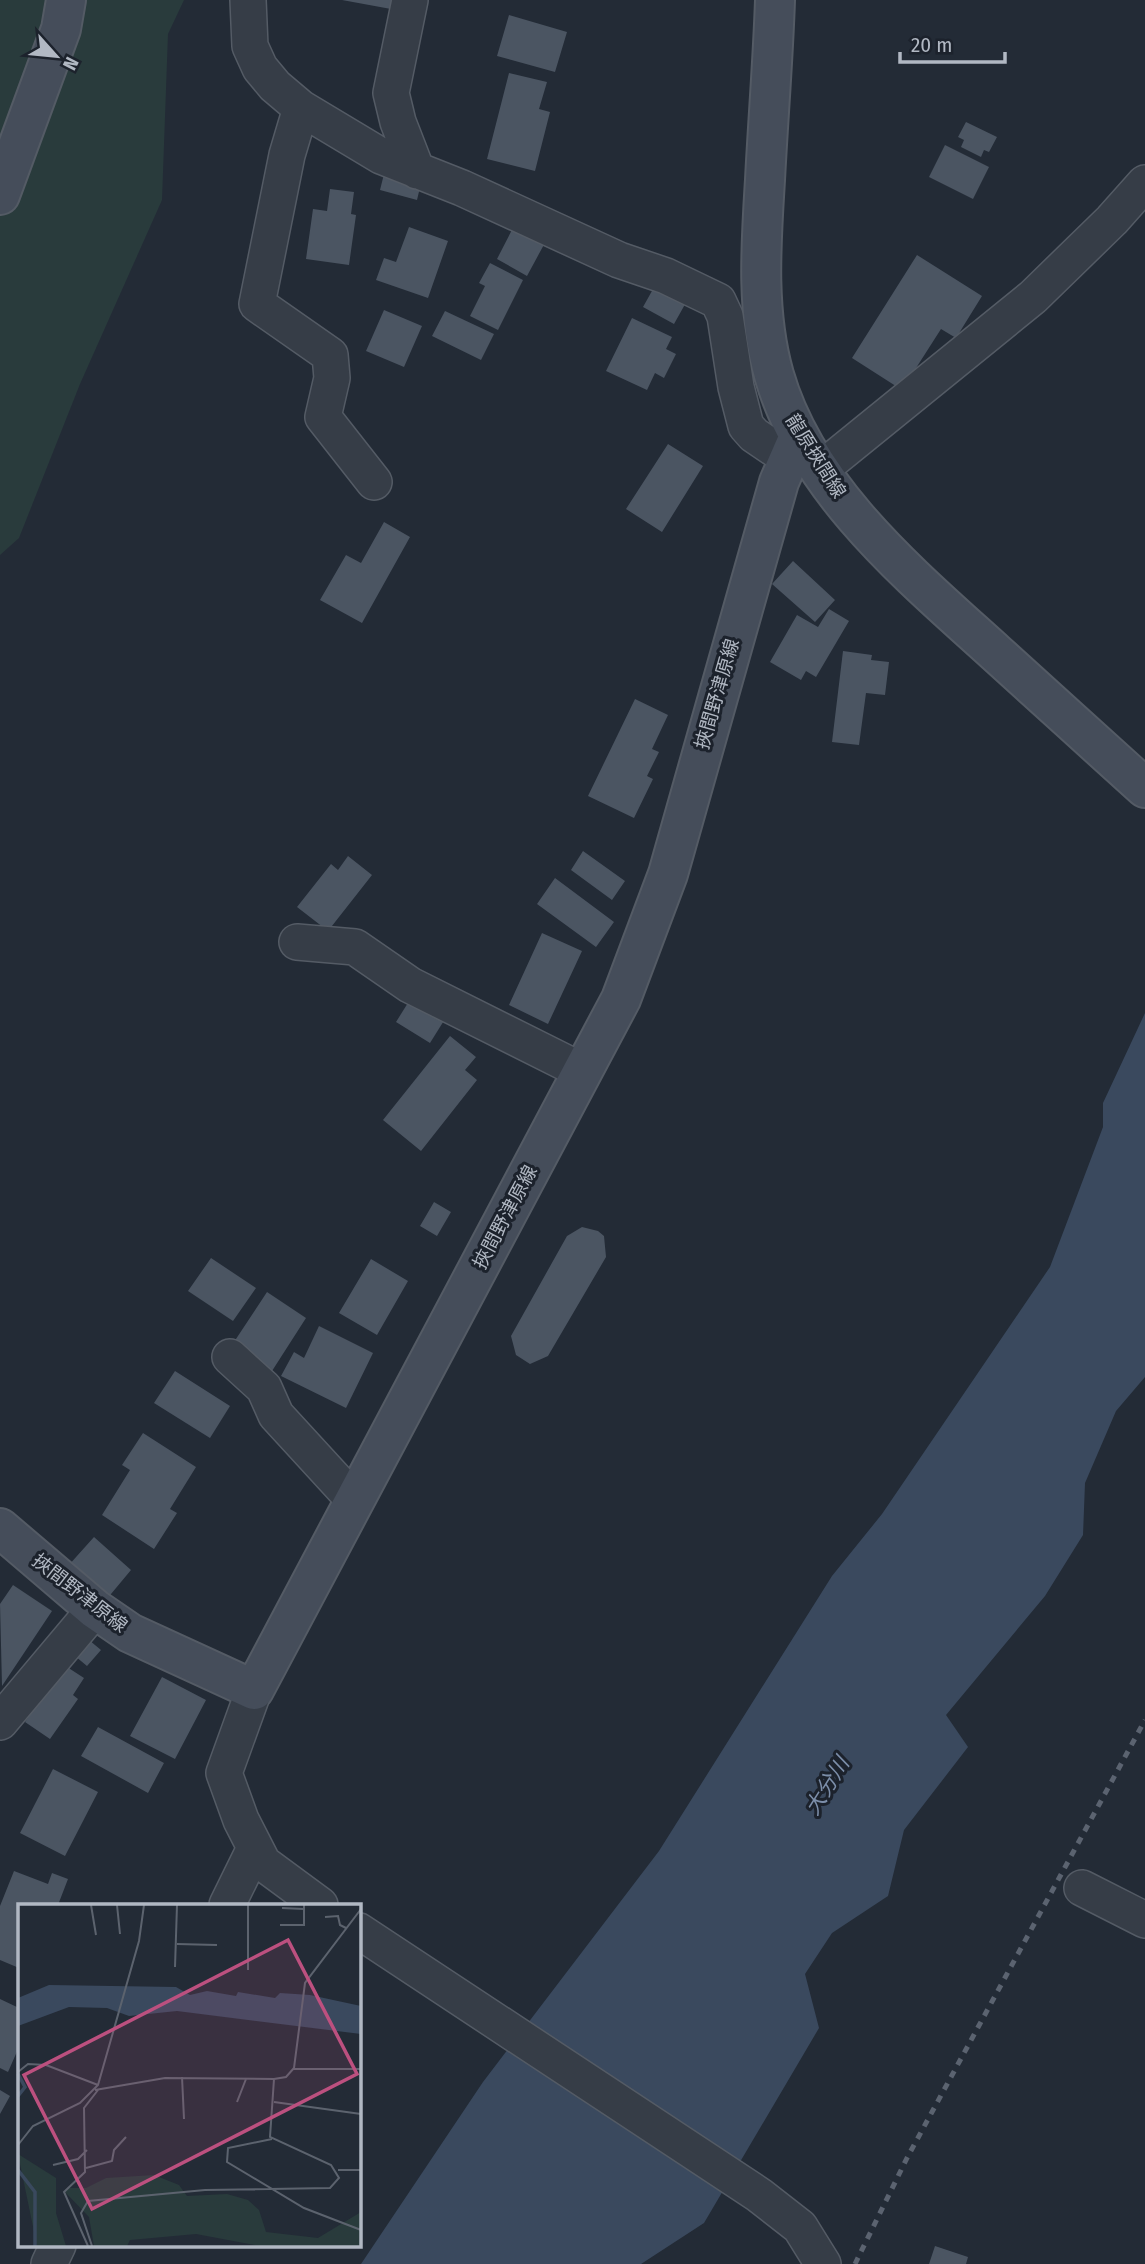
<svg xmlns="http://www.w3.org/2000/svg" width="1145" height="2264" font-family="'Fira Sans Condensed','Noto Sans JP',sans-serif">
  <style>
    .green { fill: #293b3c }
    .water { fill: #3a495e }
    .building { fill: #4b5562 }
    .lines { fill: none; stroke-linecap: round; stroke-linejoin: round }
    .street-casing { stroke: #545b65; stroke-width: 38 }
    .secondary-casing { stroke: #545b65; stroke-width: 42 }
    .street { stroke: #363d47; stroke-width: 35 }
    .secondary { stroke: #454d5a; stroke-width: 38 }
    .rail { stroke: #5b6370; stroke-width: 5; stroke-dasharray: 7 7; stroke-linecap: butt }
    .labels { text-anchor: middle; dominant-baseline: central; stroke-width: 6; stroke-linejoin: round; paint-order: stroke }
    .street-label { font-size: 19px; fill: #b1b8c3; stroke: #1c222c }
    .water-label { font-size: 21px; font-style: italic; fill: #7c8ea9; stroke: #1c222c }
    .inset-river { fill: none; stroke: #3a495e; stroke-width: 3.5 }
    .inset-road { fill: none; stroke: #5c636e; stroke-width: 2 }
    .view { fill: #bc507f; fill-opacity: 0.15; stroke: #bc507f; stroke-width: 3.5 }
    .inset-edge { fill: none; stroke: #b1b8c3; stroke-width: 3.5 }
  </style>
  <rect width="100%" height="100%" fill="#232b36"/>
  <!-- green -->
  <path class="green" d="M0,0H184L168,34L162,200L80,384L19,538L0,555Z"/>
  <!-- water -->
  <path class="water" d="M1145,1013V1377L1116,1411L1085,1483L1083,1535L1045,1596L946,1715L968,1747L904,1830L888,1896L832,1933L805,1974L819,2028L704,2223L641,2264H361L483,2082L659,1851L832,1576L882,1514L1050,1267L1103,1127V1103Z"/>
  <!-- building -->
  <path class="building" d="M342,0H392L391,9Z
    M509,15L567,32L555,72L497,56Z
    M509,73L547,82L539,109L550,112L535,171L487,159Z
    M966,122L997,137L989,152L984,150L981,157L961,147L964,140L958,137Z
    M945,145L989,167L973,199L929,177Z
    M385,170L422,179L417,200L380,190Z
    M330,189L354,192L351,214L356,215L349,265L306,259L313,209L327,211Z
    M516,222L547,239L527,276L497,259Z
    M409,227L448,241L428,298L376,280L384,258L396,262Z
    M917,255L982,296L956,338L941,329L902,390L852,358Z
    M490,263L523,280L498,330L470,316L485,286L479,283Z
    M657,282L688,299L674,324L643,307Z
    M384,310L422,326L404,367L366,351Z
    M445,311L494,334L481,360L432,336Z
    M632,318L672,337L666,349L676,354L664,378L655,373L647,390L606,371Z
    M668,444L703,466L662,532L626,509Z
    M384,522L410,537L362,623L320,600L346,555L361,563Z
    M793,561L835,600L815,622L772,584Z
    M829,609L849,621L816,677L806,671L801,680L770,662L797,615L818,627Z
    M843,651L872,655L871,660L889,662L885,695L866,693L859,745L832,742Z
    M635,699L668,715L652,749L659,752L647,776L653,779L634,818L588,796Z
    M583,851L625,881L612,900L571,870Z
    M348,856L372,875L328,931L297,907L331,864L338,870Z
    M555,878L614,922L596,947L537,904Z
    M542,933L582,951L548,1024L509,1005Z
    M411,998L445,1019L430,1043L396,1022Z
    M450,1036L476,1057L465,1070L477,1080L421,1151L383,1120Z
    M434,1202L451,1212L437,1236L420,1226Z
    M582,1227L598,1231L604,1236L606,1257L548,1356L530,1364L516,1355L511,1336L567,1236Z
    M211,1258L256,1288L233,1321L188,1291Z
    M371,1259L408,1281L377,1335L339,1313Z
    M267,1292L306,1318L272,1371L232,1345Z
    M319,1326L373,1353L346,1408L281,1376L294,1352L304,1358Z
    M175,1371L230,1406L210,1438L154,1403Z
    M143,1433L196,1467L170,1509L177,1513L154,1549L102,1515L130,1470L122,1465Z
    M94,1537L131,1570L106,1600L68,1566Z
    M13,1585L52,1611L2,1686L0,1604Z
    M89,1640L101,1650L87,1666L75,1656Z
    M64,1665L84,1678L73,1695L78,1699L50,1739L25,1722Z
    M162,1677L206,1700L175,1759L130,1736Z
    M98,1727L164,1763L148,1793L81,1756Z
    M53,1769L98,1792L65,1856L20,1833Z
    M14,1871L48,1884L52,1873L68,1879L58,1905H19V1968L0,1960V1906Z
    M0,1999L19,2008V2047L8,2072L0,2068Z
    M0,2090L10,2096L0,2114Z
    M935,2246L968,2257L966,2264H929Z"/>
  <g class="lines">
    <!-- street casing -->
    <g class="street-casing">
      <path id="street" d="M248,0L250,46L260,68L275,86L301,108L381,156L462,188L619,260L666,276L718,301L725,316L736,387L746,426L754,435L788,458
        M410,0L391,93L398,122L417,171
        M301,108L287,155L257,304L330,355L332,378L323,417L374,482
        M820,470L1033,297L1112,220L1145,183
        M297,942L355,947L410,985L582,1071
        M230,1357L264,1388L276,1415L354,1500
        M254,1690L224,1773L241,1820L263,1863L320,1905
        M0,1722L95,1609
        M1082,1888L1145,1920
        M227,1905L255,1848
        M359,1931L759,2195L800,2227L823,2264
        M49,2264L58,2245"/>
    </g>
    <!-- secondary casing -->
    <g class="secondary-casing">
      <path id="secondary" d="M775,0C773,60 768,120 765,180C761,244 756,312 774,375C807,490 910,575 996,653C1046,698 1095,743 1145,788
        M0,195L61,29L66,0
        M0,1528L95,1609L130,1633L254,1690L621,999L668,874L779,482L799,436"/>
    </g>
    <!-- street -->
    <use href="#street" class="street"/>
    <!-- secondary -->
    <use href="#secondary" class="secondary"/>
    <!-- rail -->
    <path class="rail" d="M855,2264L907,2158L1145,1720"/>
  </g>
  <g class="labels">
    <!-- street labels -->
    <g class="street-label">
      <text transform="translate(816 456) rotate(58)">龍原挾間線</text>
      <text transform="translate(717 694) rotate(-74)">挾間野津原線</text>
      <text transform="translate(505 1217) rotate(-62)">挾間野津原線</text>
      <text transform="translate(80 1593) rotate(38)">挾間野津原線</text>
    </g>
    <!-- water labels -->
    <g class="water-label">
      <text transform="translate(827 1786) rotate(-58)">大分川</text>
    </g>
  </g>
  <!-- overview -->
  <g transform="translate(18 1904)">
    <rect width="343" height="343" fill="#232b36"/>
    <path d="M0,250L38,274V309L48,342H19ZM136,271L161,281L169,292L209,290L230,296L241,306L248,328L300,334L343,308V342H242L178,330L112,336L109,342H76L71,313L47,288L50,284H68L88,274Z" fill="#293b3c"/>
    <path d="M31,81L158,83L172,91L189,87L218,92L220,88L257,94L262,89L292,91L343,102V130L159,107L111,112L89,104L51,103L0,122V94Z" fill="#3a495e"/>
    <path class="inset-river" d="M0,170L7,183L0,192M0,266L17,288V342"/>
    <path class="inset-road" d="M73,1L78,31M99,1L102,30M230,1V66M264,4L286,5M307,13L320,12L322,21L328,24M262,21H286V1M159,40L199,41M157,63L159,1M275,165H343M0,168L10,160L28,161L80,181M164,173L166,215M256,175L268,173L276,164L287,79L343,5M219,198L228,175M256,198L343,210M254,235L210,244L209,258L286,304L343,326M0,241L15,222L62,199L80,181L121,37L126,1M35,261L60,255L69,246M68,264L94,257L96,246L108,233M320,266H343M70,342L46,288L67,268L66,204L80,186M74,342L63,309L70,297L187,286L312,284L321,274L313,261L252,233L256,175L147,174L77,186"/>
    <path class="view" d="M270,36L339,170L74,305L6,171Z"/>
    <rect width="343" height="343" class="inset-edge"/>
  </g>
  <!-- north arrow -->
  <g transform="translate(56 56) rotate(117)" stroke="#1c222c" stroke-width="5" paint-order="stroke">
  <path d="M0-5L12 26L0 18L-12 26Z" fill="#b1b8c3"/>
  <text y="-10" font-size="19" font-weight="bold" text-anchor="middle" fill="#b1b8c3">N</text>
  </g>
  <!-- scale -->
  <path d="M900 52v10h105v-10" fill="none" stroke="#b1b8c3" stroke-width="3.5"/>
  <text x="911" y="52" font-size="21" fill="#b1b8c3" stroke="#1c222c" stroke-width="5" paint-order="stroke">20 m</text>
</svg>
